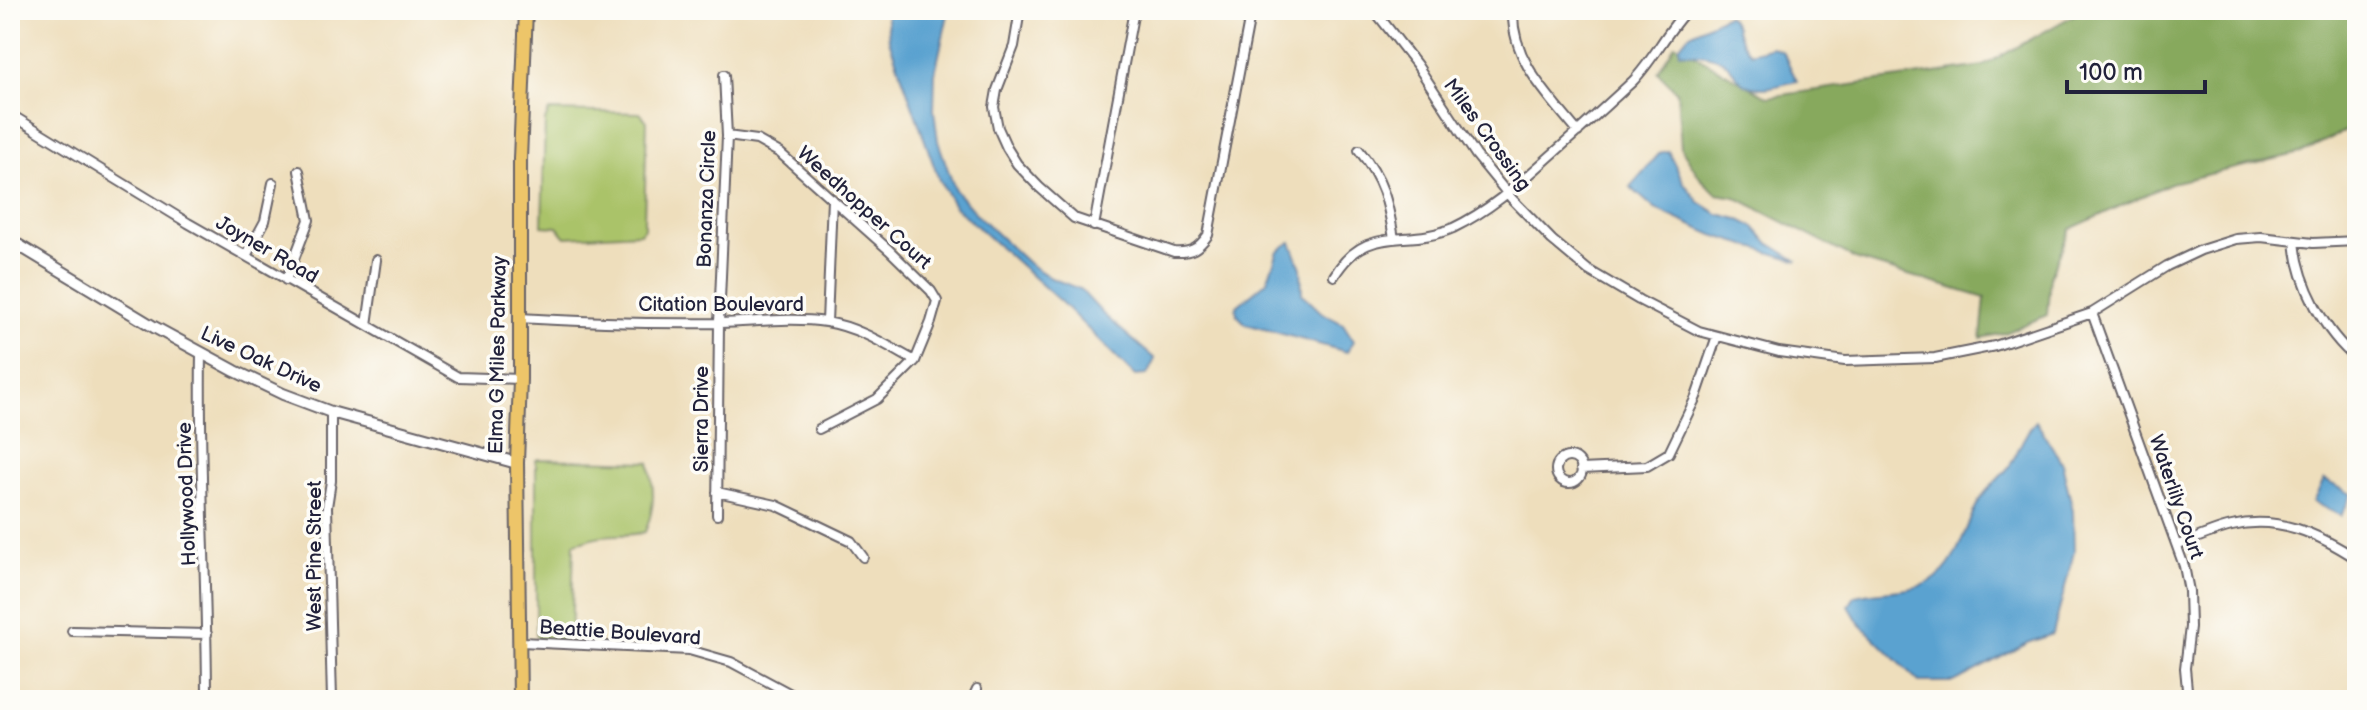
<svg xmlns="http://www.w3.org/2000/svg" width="2367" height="710" font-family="'Balsamiq Sans',sans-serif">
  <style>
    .green { fill: #aac369; stroke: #667252; stroke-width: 2 }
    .forest { fill: #87a95d; stroke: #54664c; stroke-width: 2 }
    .water { fill: #5aa2d0; stroke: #3e6286; stroke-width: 2 }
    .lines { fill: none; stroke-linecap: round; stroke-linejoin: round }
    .minor-casing { stroke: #696468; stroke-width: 12 }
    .tertiary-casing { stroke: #696468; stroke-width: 14 }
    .primary-casing { stroke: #696468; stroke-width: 16 }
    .minor { stroke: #fff; stroke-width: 8 }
    .tertiary { stroke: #fff; stroke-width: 10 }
    .primary { stroke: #edc569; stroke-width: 12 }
    .labels { text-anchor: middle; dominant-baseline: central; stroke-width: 7; stroke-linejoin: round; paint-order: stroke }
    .street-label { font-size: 20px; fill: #22223b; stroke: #fdfcf7 }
  </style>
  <rect width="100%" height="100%" fill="#fdfcf7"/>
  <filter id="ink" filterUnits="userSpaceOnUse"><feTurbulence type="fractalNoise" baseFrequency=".0125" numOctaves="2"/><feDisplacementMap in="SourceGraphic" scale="16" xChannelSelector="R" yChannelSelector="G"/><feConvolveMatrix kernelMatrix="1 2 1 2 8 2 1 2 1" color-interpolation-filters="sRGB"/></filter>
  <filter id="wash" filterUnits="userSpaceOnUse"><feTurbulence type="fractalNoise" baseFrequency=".006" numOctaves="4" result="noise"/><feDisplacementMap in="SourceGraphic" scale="32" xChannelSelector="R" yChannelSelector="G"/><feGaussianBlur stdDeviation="1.8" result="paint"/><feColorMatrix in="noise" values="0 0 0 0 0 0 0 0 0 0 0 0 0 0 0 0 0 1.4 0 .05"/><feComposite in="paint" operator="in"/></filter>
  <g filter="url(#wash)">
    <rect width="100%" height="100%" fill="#eedebc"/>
    <!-- green -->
    <path class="green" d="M549,111L640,113L647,121L644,221V228L640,233L566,237L557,227L542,226L545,121Z
      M539,459L649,462C654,489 656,505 645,532C628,537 609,533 592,538C586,540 581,542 574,543L571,642L536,638V460Z"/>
    <!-- forest -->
    <path class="forest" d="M2083,10H2357V125L2301,153L2171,183L2070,229L2050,276L2047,315L2005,333L1981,338L1985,298L1855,259L1735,197L1717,194L1700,178L1681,148L1677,92L1658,72L1675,44L1768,97L1983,66Z"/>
    <!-- water -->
    <path class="water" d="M886,10H949L935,73L934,110L938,141L955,190L977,215L1028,263L1051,278L1080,289L1103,314L1155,359L1147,375L1135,376L1062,303L954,206L939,180L889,40Z
      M1727,15C1740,24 1737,43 1751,53L1772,47L1783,52L1797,81C1783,84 1767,90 1753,87C1738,84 1735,70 1724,62C1712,54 1695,54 1680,52L1679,46L1688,35Z
      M1668,151L1684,183L1699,202L1718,214L1738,219L1754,227L1767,242L1798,261L1713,235L1655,209L1630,187L1660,153Z
      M1291,242L1301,268L1302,294L1321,312L1343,324L1354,341L1347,352L1246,324L1237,315L1236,307L1267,281L1278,251Z
      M2036,421L2062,463L2073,511L2074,552L2053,634L2028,643L1954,682H1919L1859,623L1849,606L1855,596C1881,589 1910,594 1933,580C1959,564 1965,525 1979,501C1986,489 1999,479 2008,468C2019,453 2022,435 2036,421Z
      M2324,480L2352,494L2341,516L2313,502Z"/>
  </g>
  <g filter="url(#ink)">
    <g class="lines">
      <!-- minor casing -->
      <g class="minor-casing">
        <path id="minor" d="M1020,10L1014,46L997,90L994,107L998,128L1007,148L1017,164L1039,187L1074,218L1174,252C1191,253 1198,249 1208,235L1251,10
          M1374,10L1417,65L1476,155L1512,199L1552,240L1588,270L1639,300L1699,331L1779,352L1845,361L1935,358L1995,346L2092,313L2167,266L2201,250L2236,239L2261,237L2313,243L2357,241
          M1513,10C1511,60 1548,95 1578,132
          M10,114L188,223L458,377L520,379
          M727,136L757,140L780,153L889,250L931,291L937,301L931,322L915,361L877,399L819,429
          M1359,150C1383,180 1388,201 1394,239
          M1094,226L1134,10
          M2295,242C2299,284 2324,332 2357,359
          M246,256L265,221L273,183
          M1334,276C1367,222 1405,249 1453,228C1493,209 1523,180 1556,151C1582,128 1608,104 1633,81C1654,59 1666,32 1687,10
          M286,280L309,220L299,171
          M2092,313L2184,566L2189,591L2190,627L2185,668L2188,700
          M519,318C586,322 654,324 721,323C756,322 791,317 826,322C858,327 886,345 915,361
          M827,322L832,199
          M367,325L376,260
          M201,353C199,469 207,584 207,700
          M331,412V481L327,507L332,700
          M1556 470a13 13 0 1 1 26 0a13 13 0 1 1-26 0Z
          M1581,469L1647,466L1669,453L1696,397L1717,336
          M717,492L776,505L851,541L863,557
          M717,515L719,323L727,136L724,75
          M2178,545C2195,539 2214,530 2232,526C2278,515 2319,534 2357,559
          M72,631L207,634
          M521,642L689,650L731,662L802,700
          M972,700L977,689"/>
      </g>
      <!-- tertiary casing -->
      <g class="tertiary-casing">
        <path id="tertiary" d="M10,240L154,327L235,371L283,394L331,412L517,463"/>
      </g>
      <!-- primary casing -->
      <g class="primary-casing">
        <path id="primary" d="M520,700L517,463L520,379V159L526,10"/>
      </g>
      <!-- minor -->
      <use href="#minor" class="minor"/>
      <!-- tertiary -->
      <use href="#tertiary" class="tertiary"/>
      <!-- primary -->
      <use href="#primary" class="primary"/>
    </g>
  </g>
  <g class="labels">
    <!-- street labels -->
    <g class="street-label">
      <text transform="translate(1487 135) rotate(54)">Miles Crossing</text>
      <text transform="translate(707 199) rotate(-88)">Bonanza Circle</text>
      <text transform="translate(864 208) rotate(42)">Weedhopper Court</text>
      <text transform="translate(267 250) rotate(30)">Joyner Road</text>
      <text x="721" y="305">Citation Boulevard</text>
      <text transform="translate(498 355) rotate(-89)">Elma G Miles Parkway</text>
      <text transform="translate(261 360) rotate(25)">Live Oak Drive</text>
      <text transform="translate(702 419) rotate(-90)">Sierra Drive</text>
      <text transform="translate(187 494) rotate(-92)">Hollywood Drive</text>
      <text transform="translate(2176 497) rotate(71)">Waterlily Court</text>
      <text transform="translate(315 556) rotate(-90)">West Pine Street</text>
      <text transform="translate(620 633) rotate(4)">Beattie Boulevard</text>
    </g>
  </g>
  <!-- margin -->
  <rect width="2367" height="710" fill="none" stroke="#fdfcf7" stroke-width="40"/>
  <!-- scale -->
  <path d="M2067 80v12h138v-12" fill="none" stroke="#22223b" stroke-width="4"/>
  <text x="2079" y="80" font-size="24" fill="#22223b" stroke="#fdfcf7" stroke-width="6" paint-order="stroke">100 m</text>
</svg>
